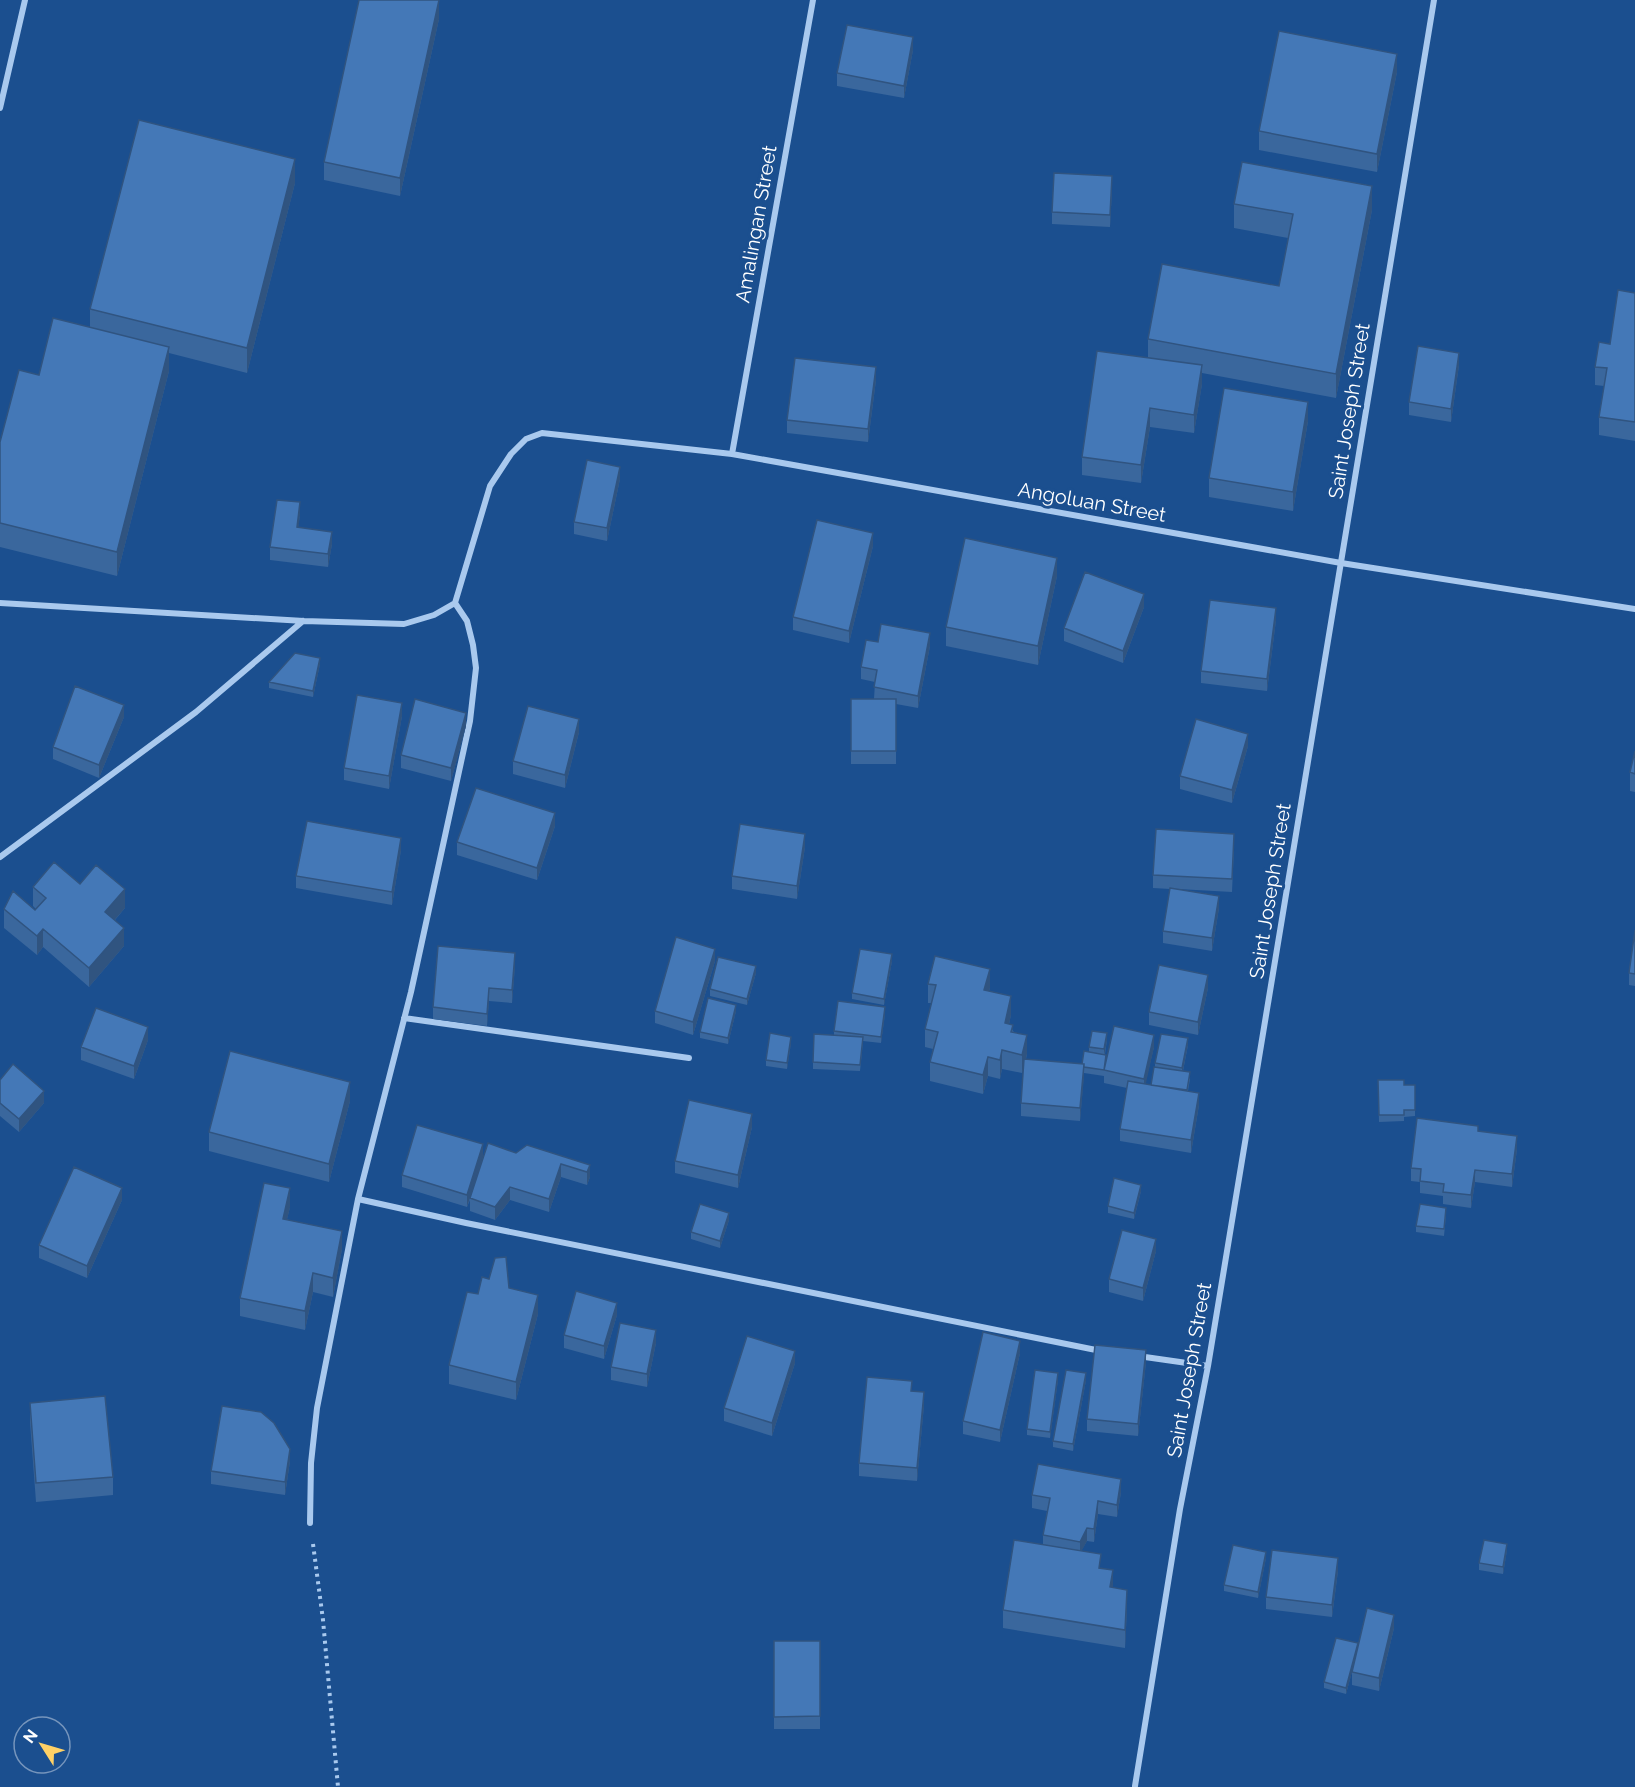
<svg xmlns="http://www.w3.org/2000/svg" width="1635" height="1787" font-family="Raleway,sans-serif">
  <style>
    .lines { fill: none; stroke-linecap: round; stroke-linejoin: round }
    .path { stroke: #a9c9ee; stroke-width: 4; stroke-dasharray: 3 4.5; stroke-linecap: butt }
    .street { stroke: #a9c9ee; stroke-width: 6 }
    .wall { fill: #3a679d }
    .shaded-wall { fill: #305480 }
    .building { fill: #4478b7; stroke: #305480; stroke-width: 1.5 }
    .labels { text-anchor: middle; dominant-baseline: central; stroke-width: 6; stroke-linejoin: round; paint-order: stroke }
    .street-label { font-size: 20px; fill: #fff; stroke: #1b4f8f }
  </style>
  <rect width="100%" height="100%" fill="#1b4f8f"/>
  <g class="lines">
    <!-- path -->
    <path class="path" d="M313,1544L323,1620L338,1787"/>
    <!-- street -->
    <path class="street" d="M0,108L25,0
      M732,454L813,0
      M0,603L304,621L404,624L434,615L455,603L490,486L511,454L526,439L542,433L732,454L1341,563L1635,609
      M0,857L196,712L303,621
      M404,1018L689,1058
      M358,1199L466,1223L1101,1351
      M1138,1356L1208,1366
      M310,1523L311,1463L317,1408L358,1199L411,992L470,721L476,668L473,645L467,621L455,603
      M1135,1786L1180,1509L1208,1366L1434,0"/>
  </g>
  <!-- wall -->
  <path class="wall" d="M439,19L400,196L324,180V162Z
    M913,50L904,98L837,86V73Z
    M1397,72L1377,172L1259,150V131Z
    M295,183L247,373L169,353V371L117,576L0,547V442L39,375L90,327V309Z
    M1112,189L1110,227L1052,224V212Z
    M1234,204L1372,210L1336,398L1202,373V384L1194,433L1150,427L1141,483L1082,475V457L1148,358V339L1279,286L1288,238L1234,228Z
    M1635,293V441L1599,435V417L1604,386L1595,385V367L1610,344Z
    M1459,365L1451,422L1409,415V402Z
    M876,380L868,442L787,433V420Z
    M1308,421L1293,511L1209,497V478Z
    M620,479L607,541L574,534V522Z
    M300,515L298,527L332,544L328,567L270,560V547Z
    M873,546L849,643L793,630V617Z
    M1057,576L1038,665L946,646V627Z
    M1144,607L1123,663L1064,641V628Z
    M1276,620L1267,691L1201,683V671Z
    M930,646L918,708L896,704V764H851V699H874L875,682L861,679V667Z
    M320,664L313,697L269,688V682Z
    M402,716L389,789L344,780V768Z
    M124,717L99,778L53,759V747Z
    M466,726L451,781L401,768V755Z
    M579,732L565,788L513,774V761Z
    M1248,746L1232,803L1180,789V776Z
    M1635,751V792L1630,791V772Z
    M555,826L537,880L457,855V842Z
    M805,847L797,899L732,889V876Z
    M1234,847L1232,892L1178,889L1219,908L1212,951L1163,943V931L1170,889L1153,888V875Z
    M401,850L392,905L296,888V876Z
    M80,884L125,908L115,920L124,946L89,987L43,947L37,955L4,928V909L35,910L36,909L33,906V887Z
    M1635,930V986L1629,985V973Z
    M715,961L693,1035L655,1023V1011Z
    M892,961L884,1005L852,999V993Z
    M515,966L512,1003L489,1001L487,1026L433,1019V1007Z
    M756,973L747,1005L710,996V989Z
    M928,984L990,988L989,991L1011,1015L1009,1024L1027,1054L1026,1059L1082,1064L1089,1052V1047L1107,1040L1105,1054L1106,1062L1154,1047L1145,1084L1151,1085L1155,1067V1063L1188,1045L1183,1071L1190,1079L1188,1091L1199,1105L1191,1153L1120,1141V1129L1127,1088L1104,1083V1075V1076L1084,1073L1080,1121L1021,1116V1103L1024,1067L1022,1073L1002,1069L1000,1079L988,1076L983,1094L930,1081V1062L933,1049L925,1047V1029L932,1003H928Z
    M1208,988L1198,1035L1149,1025V1012Z
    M736,1011L728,1044L700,1038V1032Z
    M885,1014L881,1043L863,1041L860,1071L813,1069V1062L834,1036V1031Z
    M148,1040L134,1079L81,1060V1047Z
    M791,1043L787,1069L766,1066V1060Z
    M0,1080L44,1103L19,1132L0,1116Z
    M1378,1080L1404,1085H1415V1116L1404,1117V1121L1379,1122Z
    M350,1101L329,1182L209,1151V1132Z
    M752,1127L738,1188L675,1173V1161Z
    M1478,1131L1517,1149L1512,1187L1475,1182L1471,1208L1443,1204V1196L1420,1193V1182L1411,1181V1168Z
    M516,1153L590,1165V1177L587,1185L561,1177L549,1212L510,1200L495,1220L470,1211V1200L467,1207L402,1187V1175L483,1157Z
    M1141,1191L1134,1219L1108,1213V1206Z
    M122,1200L87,1278L39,1258V1245Z
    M290,1207L287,1219L342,1249L333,1297L313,1292L305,1330L240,1316V1298Z
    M1446,1215L1444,1236L1416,1232V1226Z
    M729,1220L720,1248L691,1239V1232Z
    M1156,1251L1143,1301L1109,1292V1279Z
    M509,1288L538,1314L516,1400L449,1384V1365L478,1294Z
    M617,1315L604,1359L564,1348V1335Z
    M656,1343L647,1387L611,1380V1367Z
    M1020,1353L1000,1442L963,1434V1421Z
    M1146,1362L1138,1436L1087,1431V1419Z
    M795,1363L772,1436L724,1421V1408Z
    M1058,1380L1050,1438L1027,1435V1429Z
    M1086,1380L1073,1451L1053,1447V1441Z
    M912,1391L924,1405L917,1481L859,1476V1463Z
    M30,1403L113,1477V1495L36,1502L30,1422Z
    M290,1461L285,1495L211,1484V1471Z
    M1121,1492L1117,1517L1098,1514L1094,1542L1087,1541L1081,1551L1101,1569L1127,1609L1125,1648L1003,1628V1610L1043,1545V1535L1047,1511L1032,1508V1495Z
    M1507,1550L1503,1574L1479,1570V1563Z
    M1266,1558L1258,1598L1224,1591V1585Z
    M1338,1571L1332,1617L1266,1609V1597Z
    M1394,1628L1379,1691L1352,1685V1672L1354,1664L1346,1694L1324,1688V1682L1358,1643Z
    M774,1641H820V1729H774Z"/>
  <!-- shaded-wall -->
  <path class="shaded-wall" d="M439,0V19L400,196V178Z
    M913,37V50L904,98V86Z
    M1397,54V72L1377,172V154Z
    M295,159V183L247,373V348Z
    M1112,176V189L1110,227V215Z
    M1372,186V210L1336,398V374Z
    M169,347V371L117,576V552Z
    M1459,353V365L1451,422V409Z
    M1202,365V384L1194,433V415Z
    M876,367V380L868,442V429Z
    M1308,402V421L1293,511V492Z
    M1150,408V427L1141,483V465Z
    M620,467V479L607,541V528Z
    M300,502V515L297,540V527Z
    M332,532V544L328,567V554Z
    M873,533V546L849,643V631Z
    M1057,558V576L1038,665V646Z
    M1144,594V607L1123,663V651Z
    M1276,608V620L1267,691V679Z
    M930,633V646L918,708V696Z
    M320,658V664L313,697V691Z
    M402,703V716L389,789V776Z
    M124,705V717L99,778V765Z
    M466,713V726L451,781V768Z
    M579,719V732L565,788V775Z
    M1248,734V746L1232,803V790Z
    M555,813V826L537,880V868Z
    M805,834V847L797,899V886Z
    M401,838V850L392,905V892Z
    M125,889V908L105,931V912Z
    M1219,896V908L1212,951V938Z
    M124,928V946L89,987V968Z
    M43,929V947L37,955V936Z
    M715,949V961L693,1035V1022Z
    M515,953V966L512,1003V990Z
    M892,954V961L884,1005V999Z
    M756,966V973L747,1005V999Z
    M990,969V988L984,1009V990Z
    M1208,975V988L1198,1035V1022Z
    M489,988V1001L487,1026V1014Z
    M1011,996V1015L1005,1042V1023Z
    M736,1005V1011L728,1044V1038Z
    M885,1007V1014L881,1043V1037Z
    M148,1027V1040L134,1079V1066Z
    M1107,1033V1040L1104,1056V1049Z
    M1027,1035V1054L1022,1073V1055Z
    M1154,1035V1047L1144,1092V1079Z
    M791,1037V1043L787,1069V1063Z
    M1188,1038V1045L1182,1075V1068Z
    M1002,1050V1069L1000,1079V1060Z
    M988,1057V1076L983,1094V1075Z
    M1084,1064V1077L1080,1121V1108Z
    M350,1082V1101L329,1182V1164Z
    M44,1091V1103L19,1132V1119Z
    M1199,1093V1105L1191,1153V1140Z
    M752,1114V1127L738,1188V1175Z
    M1517,1136V1149L1512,1187V1174Z
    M483,1144V1157L467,1207V1195Z
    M561,1164V1177L549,1212V1199Z
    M590,1165V1177L587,1185V1172Z
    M1475,1170V1182L1471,1208V1195Z
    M1141,1185V1191L1134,1219V1213Z
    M510,1187V1200L495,1220V1207Z
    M122,1188V1200L87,1278V1266Z
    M290,1188V1207L283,1237V1219Z
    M729,1213V1220L720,1248V1241Z
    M342,1231V1249L333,1297V1278Z
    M1156,1239V1251L1143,1301V1288Z
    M313,1273V1292L305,1330V1311Z
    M538,1295V1314L516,1400V1382Z
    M617,1303V1315L604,1359V1346Z
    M656,1330V1343L647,1387V1374Z
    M1020,1341V1353L1000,1442V1430Z
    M1146,1350V1362L1138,1436V1424Z
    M795,1351V1363L772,1436V1423Z
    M1058,1373V1380L1050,1438V1432Z
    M1086,1373V1380L1073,1451V1444Z
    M924,1392V1405L917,1481V1468Z
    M290,1449V1461L285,1495V1482Z
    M1121,1479V1492L1117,1517V1505Z
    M1098,1501V1514L1094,1542V1529Z
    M1087,1528V1541L1080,1554V1542Z
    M1507,1544V1550L1503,1574V1567Z
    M1266,1552V1558L1258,1598V1592Z
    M1338,1558V1571L1332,1617V1605Z
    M1113,1570V1589L1110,1587Z
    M1127,1590V1609L1125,1648V1630Z
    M1394,1615V1628L1379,1691V1678Z
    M1358,1643V1650L1346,1694V1688Z"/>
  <!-- building -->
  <path class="building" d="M359,0H439L400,178L324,162Z
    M847,25L913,37L904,86L837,73Z
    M1279,31L1397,54L1377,154L1259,131Z
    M139,120L295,159L247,348L90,309Z
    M1242,162L1372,186L1336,374L1148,339L1162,264L1279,286L1293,214L1234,204Z
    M1054,173L1112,176L1110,215L1052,212Z
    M1618,290L1635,293V422L1599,417L1607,368L1595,367L1599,342L1610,344Z
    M53,318L169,347L117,552L0,523V442L19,370L39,375Z
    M1418,346L1459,353L1451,409L1409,402Z
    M1097,351L1202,365L1194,415L1150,408L1141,465L1082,457Z
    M795,358L876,367L868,429L787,420Z
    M1224,388L1308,402L1293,492L1209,478Z
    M587,460L620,467L607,528L574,522Z
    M277,500L300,502L297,527L332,532L328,554L270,547Z
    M817,520L873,533L849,631L793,617Z
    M965,538L1057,558L1038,646L946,627Z
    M1085,572L1144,594L1123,651L1064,628Z
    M1210,600L1276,608L1267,679L1201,671Z
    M881,624L930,633L918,696L874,687L877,670L861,667L866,640L878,642Z
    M295,653L320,658L313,691L269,682Z
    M75,686L124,705L99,765L53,747Z
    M357,695L402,703L389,776L344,768Z
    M415,699L466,713L451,768L401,755Z
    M851,699H896V751H851Z
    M528,706L579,719L565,775L513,761Z
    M1196,719L1248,734L1232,790L1180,776Z
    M1635,751V774L1630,772Z
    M476,788L555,813L537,868L457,842Z
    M307,821L401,838L392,892L296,876Z
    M740,824L805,834L797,886L732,876Z
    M1156,829L1234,834L1232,879L1153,875Z
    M54,862L80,884L96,865L125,889L105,912L124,928L89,968L43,929L37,936L4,909L13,891L35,910L46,898L33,887Z
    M1170,888L1219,896L1212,938L1163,931Z
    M1635,930V974L1629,973Z
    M676,937L715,949L693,1022L655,1011Z
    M438,946L515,953L512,990L489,988L487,1014L433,1007Z
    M860,949L892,954L884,999L852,993Z
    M935,956L990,969L984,990L1011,996L1005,1023L1013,1025L1011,1032L1027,1035L1022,1055L1002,1050L1000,1060L988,1057L983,1075L930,1062L938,1032L925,1029L936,985L928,984Z
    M718,957L756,966L747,999L710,989Z
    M1159,965L1208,975L1198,1022L1149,1012Z
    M708,998L736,1005L728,1038L700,1032Z
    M838,1001L885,1007L881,1037L834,1031Z
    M96,1008L148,1027L134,1066L81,1047Z
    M1114,1026L1154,1035L1144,1079L1104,1070Z
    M1092,1031L1107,1033L1104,1049L1089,1047Z
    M770,1033L791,1037L787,1063L766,1060Z
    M814,1034L863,1037L860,1065L813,1062Z
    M1161,1034L1188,1038L1182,1068L1155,1063Z
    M230,1051L350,1082L329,1164L209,1132Z
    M1084,1051L1106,1055L1104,1070L1084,1067V1064H1082Z
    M1024,1059L1084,1064L1080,1108L1021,1103Z
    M13,1064L44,1091L19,1119L0,1103V1080Z
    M1154,1067L1190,1072L1187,1090L1151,1085Z
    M1378,1080H1404V1085H1415V1110H1404V1115H1379Z
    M1128,1081L1199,1093L1191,1140L1120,1129Z
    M689,1100L752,1114L738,1175L675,1161Z
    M1417,1118L1478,1126V1131L1517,1136L1512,1174L1475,1170L1471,1195L1443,1192L1444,1184L1420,1181L1421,1169L1411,1168Z
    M417,1125L483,1144L467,1195L402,1175Z
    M488,1143L516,1153L527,1145L590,1165L587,1172L561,1164L549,1199L510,1187L495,1207L470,1198Z
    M74,1167L122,1188L87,1266L39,1245Z
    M1114,1178L1141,1185L1134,1213L1108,1206Z
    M264,1183L290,1188L283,1219L342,1231L333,1278L313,1273L305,1311L240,1298Z
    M700,1204L729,1213L720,1241L691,1232Z
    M1420,1204L1446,1208L1444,1229L1416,1226Z
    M1122,1230L1156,1239L1143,1288L1109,1279Z
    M506,1257L509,1288L538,1295L516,1382L449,1365L467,1292L478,1294L482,1277L489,1279L495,1258Z
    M576,1291L617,1303L604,1346L564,1335Z
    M620,1323L656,1330L647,1374L611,1367Z
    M983,1332L1020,1341L1000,1430L963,1421Z
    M747,1336L795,1351L772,1423L724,1408Z
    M1095,1345L1146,1350L1138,1424L1087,1419Z
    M1035,1370L1058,1373L1050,1432L1027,1429Z
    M1066,1370L1086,1373L1073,1444L1053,1441Z
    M867,1377L912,1381L911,1391L924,1392L917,1468L859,1463Z
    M105,1396L113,1477L36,1483L30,1403Z
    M222,1406L261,1412L274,1423L290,1449L285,1482L211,1471Z
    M1038,1464L1121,1479L1117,1505L1098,1501L1094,1529L1087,1528L1080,1542L1043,1535L1050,1498L1032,1495Z
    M1014,1540L1101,1554L1099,1568L1113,1570L1110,1587L1127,1590L1125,1630L1003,1610Z
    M1484,1540L1507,1544L1503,1567L1479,1563Z
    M1233,1545L1266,1552L1258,1592L1224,1585Z
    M1272,1550L1338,1558L1332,1605L1266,1597Z
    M1367,1608L1394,1615L1379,1678L1352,1672Z
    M1336,1638L1358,1643L1346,1688L1324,1682Z
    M774,1641H820V1716L774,1717Z"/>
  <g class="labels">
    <!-- street labels -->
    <g class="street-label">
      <text transform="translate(756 224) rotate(-80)">Amalingan Street</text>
      <text transform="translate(1349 411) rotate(-81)">Saint Joseph Street</text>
      <text transform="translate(1092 502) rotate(10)">Angoluan Street</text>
      <text transform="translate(1270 891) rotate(-81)">Saint Joseph Street</text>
      <text transform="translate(1189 1370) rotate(-80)">Saint Joseph Street</text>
    </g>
  </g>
  <!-- north arrow -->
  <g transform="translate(42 1745) rotate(307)"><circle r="28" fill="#1b4f8f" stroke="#7695bc" stroke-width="1.5"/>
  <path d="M0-4.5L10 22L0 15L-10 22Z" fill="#ffd166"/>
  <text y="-9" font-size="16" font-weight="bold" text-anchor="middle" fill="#ffffff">N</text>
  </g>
</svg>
